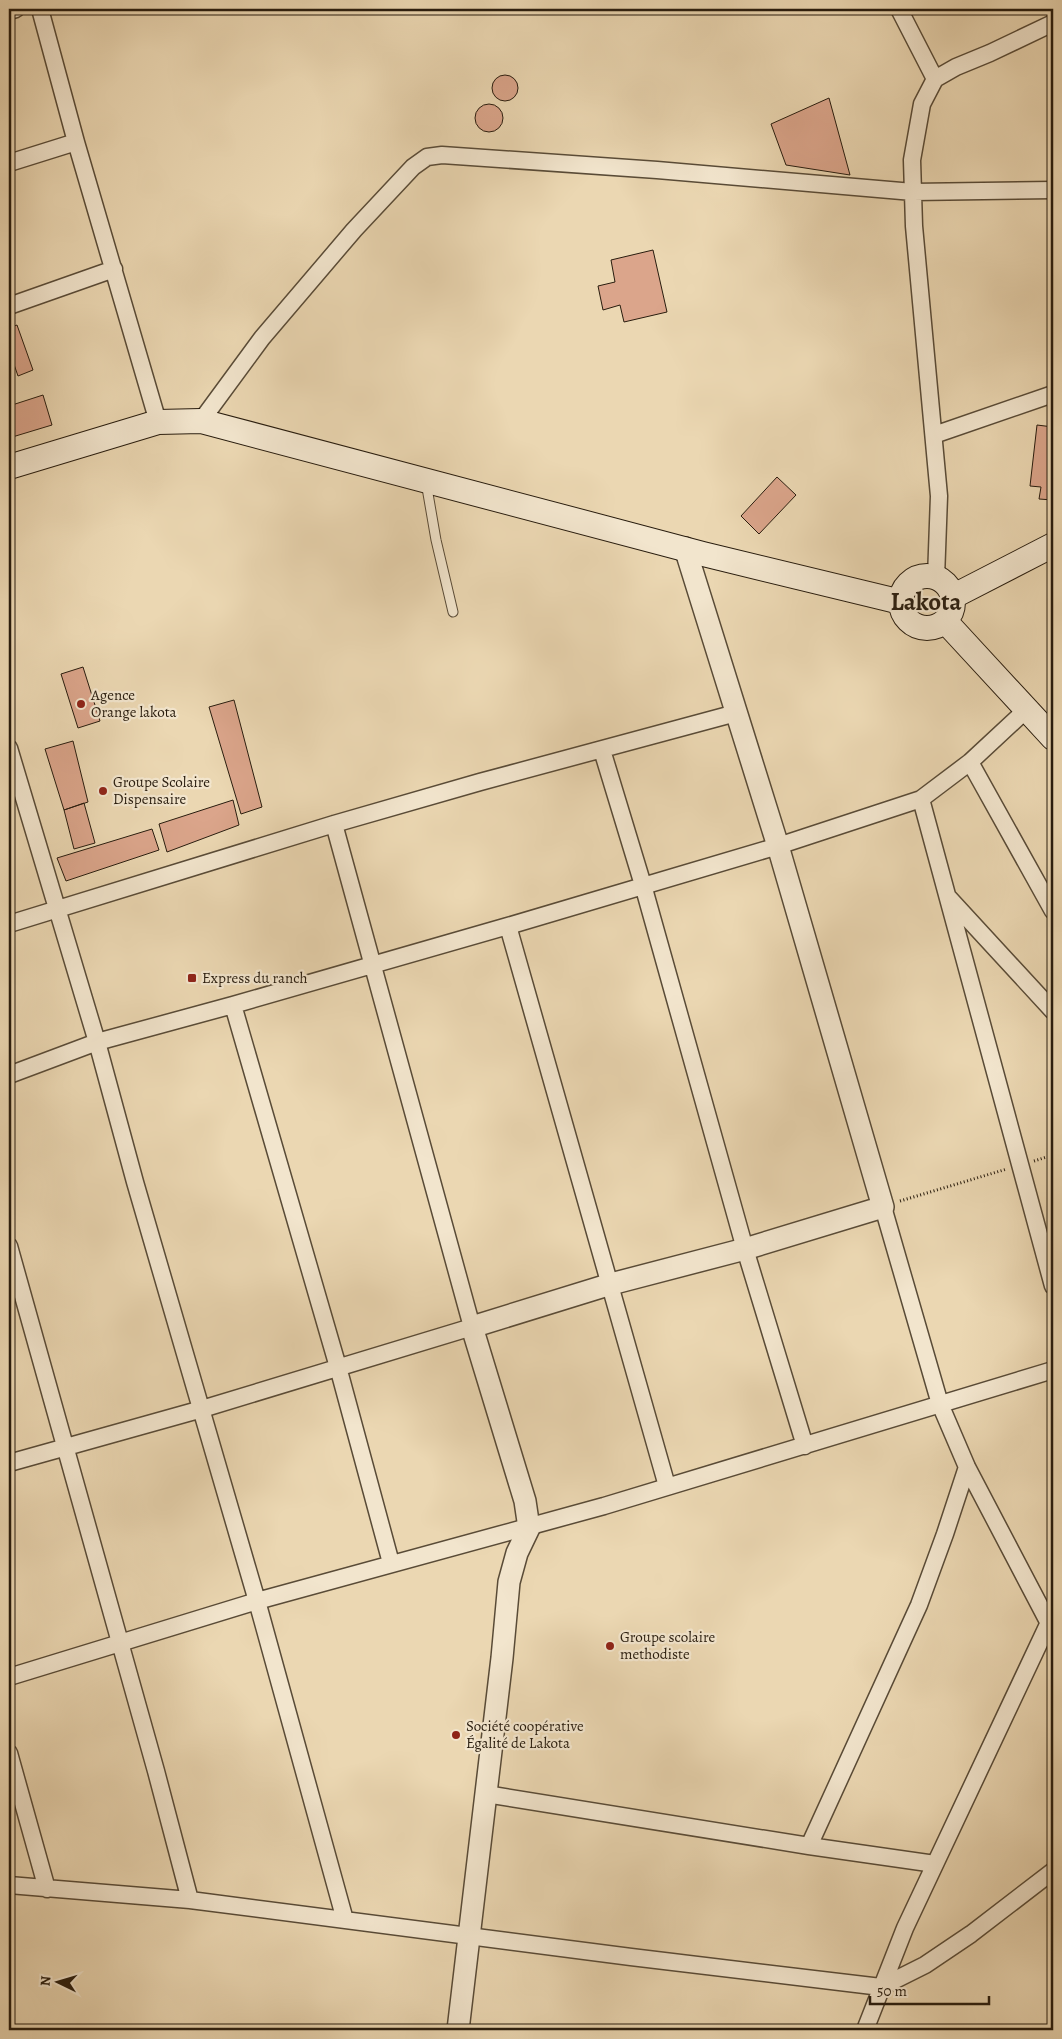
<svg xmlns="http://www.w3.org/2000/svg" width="1062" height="2039" font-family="Alegreya,serif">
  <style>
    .building { fill: #dba58b; stroke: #281c0e }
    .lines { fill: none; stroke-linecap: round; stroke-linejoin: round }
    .service-casing { stroke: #594b37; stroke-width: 11 }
    .minor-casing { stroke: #594b37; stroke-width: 19 }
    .tertiary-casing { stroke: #594b37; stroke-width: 24 }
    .secondary-casing { stroke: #281c0e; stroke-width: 26 }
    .path { stroke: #281c0e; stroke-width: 3; stroke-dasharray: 1 2.5; stroke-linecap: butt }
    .service { stroke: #f2e5cd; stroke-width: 9 }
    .minor { stroke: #f2e5cd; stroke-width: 16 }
    .tertiary { stroke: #f2e5cd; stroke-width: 21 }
    .secondary { stroke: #f2e5cd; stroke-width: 24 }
    .poi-dot { fill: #8f2418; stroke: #f2e5cd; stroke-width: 2 }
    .labels { text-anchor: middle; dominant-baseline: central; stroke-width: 4.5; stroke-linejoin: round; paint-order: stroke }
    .poi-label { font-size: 15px; fill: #281c0e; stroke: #f2e5cd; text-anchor: start }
    .town-label { font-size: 25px; font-weight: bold; fill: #281c0e; stroke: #f2e5cd }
  </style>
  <rect width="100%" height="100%" fill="#ebd7b2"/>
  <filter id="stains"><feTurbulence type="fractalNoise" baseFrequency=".004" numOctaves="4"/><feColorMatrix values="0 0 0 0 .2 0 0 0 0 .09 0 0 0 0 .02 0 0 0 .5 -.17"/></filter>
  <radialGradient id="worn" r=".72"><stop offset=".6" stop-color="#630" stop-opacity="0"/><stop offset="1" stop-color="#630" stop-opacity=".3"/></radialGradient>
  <!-- building -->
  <path class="building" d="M492 88a13 13 0 1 1 26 0a13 13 0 1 1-26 0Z
    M829,98L850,175L786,165L771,124Z
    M475 118a14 14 0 1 1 28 0a14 14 0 1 1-28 0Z
    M653,250L667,312L624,322L620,305L603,310L598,286L615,282L611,260Z
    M17,325L33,370L18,376L9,350V328Z
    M43,395L52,425L9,438V406Z
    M1037,425L1053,427V500L1039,499L1041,487L1030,486Z
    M777,477L796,495L759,534L741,516Z
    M83,667L100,721L78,728L61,674Z
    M234,700L262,807L241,814L209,707Z
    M73,741L88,802L64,810L45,749Z
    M233,800L239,825L167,852L159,824Z
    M84,803L95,843L74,849L64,810Z
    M152,829L159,850L66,881L57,858Z"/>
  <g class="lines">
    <!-- service casing -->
    <g class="service-casing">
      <path id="service" d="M426,482L436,540L453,612"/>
    </g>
    <!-- minor casing -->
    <g class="minor-casing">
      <path id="minor" d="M40,9L76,142L158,422
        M899,9L935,79
        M9,11L16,9
        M9,163L76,142
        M9,306L114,269
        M201,421L262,338L354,230L413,167L427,157L442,155L657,170L913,192L1053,190
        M934,435L1053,394
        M936,578L939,496L914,226L912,160L922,104L935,79L956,67L990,53L1053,23
        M9,748L97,1042L135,1182L257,1601L345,1920
        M602,750L643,885L745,1249L805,1446
        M970,762L1053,911
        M921,799L1053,1286
        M948,897L1053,1011
        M9,924L334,824L480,782L736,713
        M508,926L667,1486
        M233,1005L338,1367L391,1563
        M9,1075L97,1042L233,1005L508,926L778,846L921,799L970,762L1027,709
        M883,1207L940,1404L967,1467L1053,1631
        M9,1246L156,1771L190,1900
        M9,1463L202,1409L472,1327L334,824
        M9,1677L257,1601L604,1506L1053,1370
        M9,1753L47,1889
        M486,1794L809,1846L935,1864
        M809,1846L919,1605L945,1534L967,1467
        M9,1885L190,1900L631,1957L881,1987L925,1965L971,1934L1053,1871
        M865,2030L905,1928L1052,1616"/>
    </g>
    <!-- tertiary casing -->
    <g class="tertiary-casing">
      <path id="tertiary" d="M458,2030L502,1658L509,1582L517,1553L529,1528L525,1501L472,1327L611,1284L745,1249L883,1207L778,846L685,548"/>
    </g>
    <!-- secondary casing -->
    <g class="secondary-casing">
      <path id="secondary" d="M9,467L158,422L201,421L703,554L901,602
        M901 602a26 26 0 1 1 52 0a26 26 0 1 1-52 0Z
        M952,597L1053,545
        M945,621L1053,738"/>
    </g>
    <!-- path -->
    <path class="path" d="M1034,1161L1053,1155
      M900,1201L1007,1169"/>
    <!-- service -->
    <use href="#service" class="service"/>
    <!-- minor -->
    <use href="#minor" class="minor"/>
    <!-- tertiary -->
    <use href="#tertiary" class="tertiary"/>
    <!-- secondary -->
    <use href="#secondary" class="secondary"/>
  </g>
  <!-- markers -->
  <g class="poi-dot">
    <circle cx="81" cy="704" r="5"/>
    <circle cx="103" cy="791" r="5"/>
    <rect x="187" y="973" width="10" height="10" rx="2.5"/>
    <circle cx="610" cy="1646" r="5"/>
    <circle cx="456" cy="1735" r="5"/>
  </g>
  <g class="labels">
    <!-- poi labels -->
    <g class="poi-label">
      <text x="91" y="695">Agence<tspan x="91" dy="17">Orange lakota</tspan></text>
      <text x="113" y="782">Groupe Scolaire<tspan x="113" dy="17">Dispensaire</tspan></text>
      <text x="202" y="978">Express du ranch</text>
      <text x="620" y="1637">Groupe scolaire<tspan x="620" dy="17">methodiste</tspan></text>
      <text x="466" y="1726">Société coopérative<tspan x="466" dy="17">Égalité de Lakota</tspan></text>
    </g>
    <!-- town labels -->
    <g class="town-label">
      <text x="926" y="602">Lakota</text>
    </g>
  </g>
  <!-- margin -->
  <rect width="1062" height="2039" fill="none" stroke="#ebd7b2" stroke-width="30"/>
  <rect x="10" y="10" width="1042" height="2019" fill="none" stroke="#281c0e" stroke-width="2.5"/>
  <rect x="15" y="15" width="1032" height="2009" fill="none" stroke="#281c0e"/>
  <!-- north arrow -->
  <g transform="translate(58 1982) rotate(275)" stroke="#f2e5cd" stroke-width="4" paint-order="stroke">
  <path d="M0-4L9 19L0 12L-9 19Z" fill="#281c0e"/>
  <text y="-8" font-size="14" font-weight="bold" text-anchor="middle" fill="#281c0e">N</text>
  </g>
  <!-- scale -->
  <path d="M870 1996v8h119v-8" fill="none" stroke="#281c0e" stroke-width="2.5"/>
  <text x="877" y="1996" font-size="15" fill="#281c0e" stroke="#f2e5cd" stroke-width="4" paint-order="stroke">50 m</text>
  <rect width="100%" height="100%" filter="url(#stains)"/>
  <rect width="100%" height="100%" fill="url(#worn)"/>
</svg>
